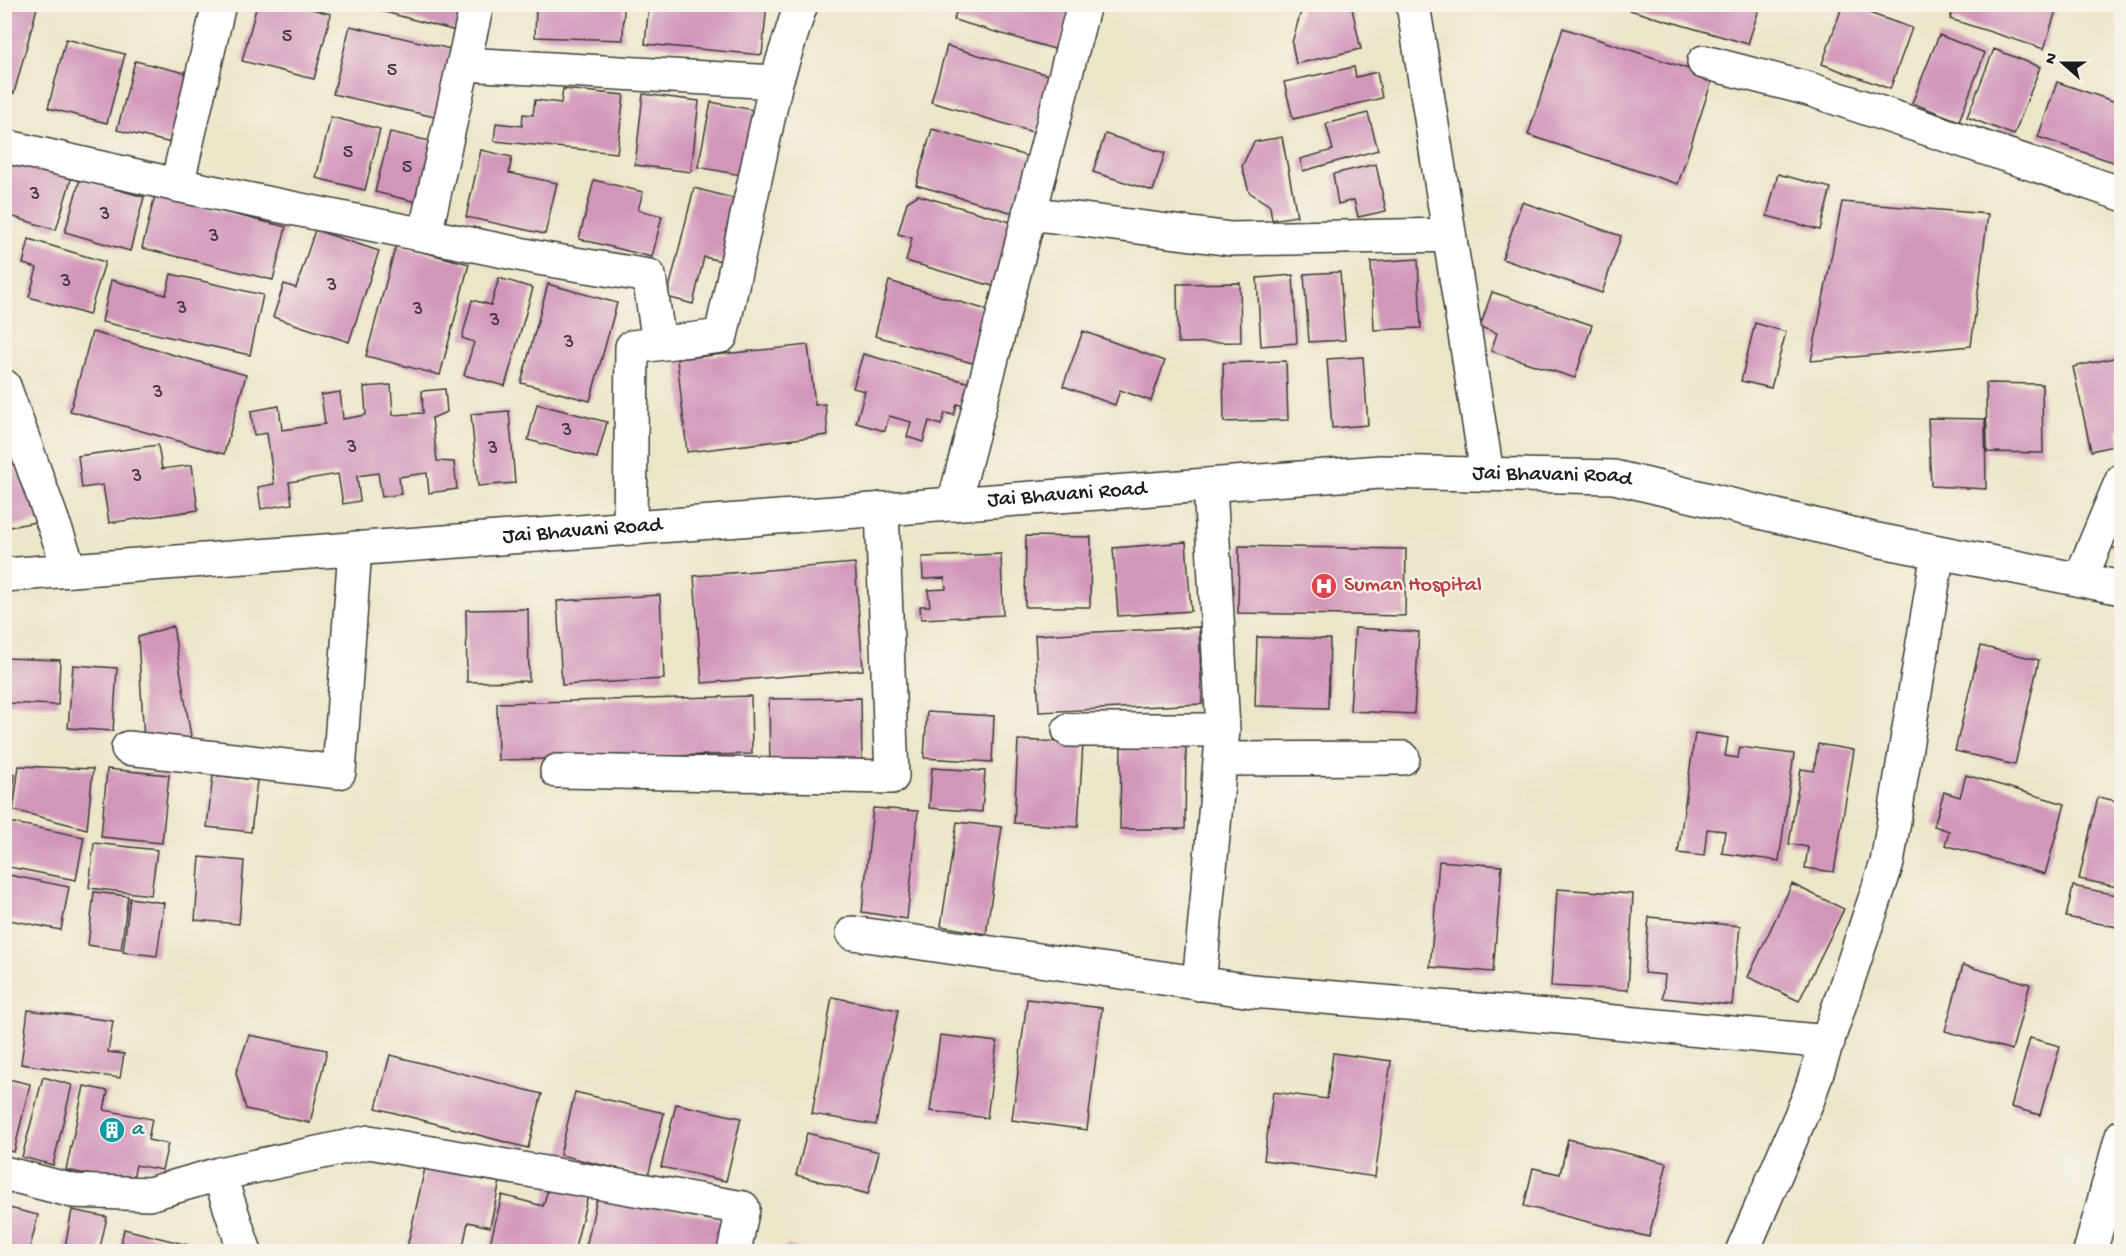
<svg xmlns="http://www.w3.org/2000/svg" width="2126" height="1256" font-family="'Gochi Hand',sans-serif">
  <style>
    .building { fill: #d296ba }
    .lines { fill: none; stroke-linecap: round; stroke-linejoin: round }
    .minor-casing { stroke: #3b3a36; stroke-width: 36 }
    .tertiary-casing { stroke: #3b3a36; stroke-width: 36 }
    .minor { stroke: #fff; stroke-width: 33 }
    .tertiary { stroke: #fff; stroke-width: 33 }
    .labels { text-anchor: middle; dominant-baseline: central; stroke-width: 4.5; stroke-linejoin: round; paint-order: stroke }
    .number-label { font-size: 20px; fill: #4a3a44 }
    .street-label { font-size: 22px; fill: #1c1c1c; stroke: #f7f3e8 }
    .health-label { font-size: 22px; fill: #be3a42; stroke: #f7f3e8; text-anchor: start }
    .culture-label { font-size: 22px; fill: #0d838f; stroke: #f7f3e8; text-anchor: start }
  </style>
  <rect width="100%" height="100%" fill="#f7f3e8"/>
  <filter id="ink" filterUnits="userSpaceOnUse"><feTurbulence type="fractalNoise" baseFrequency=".0167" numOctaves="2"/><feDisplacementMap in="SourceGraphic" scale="12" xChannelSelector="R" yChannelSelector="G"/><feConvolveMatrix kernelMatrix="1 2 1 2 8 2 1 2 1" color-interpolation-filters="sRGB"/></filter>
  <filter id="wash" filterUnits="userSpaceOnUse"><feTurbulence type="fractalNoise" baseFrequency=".008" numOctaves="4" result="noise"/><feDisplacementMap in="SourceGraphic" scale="24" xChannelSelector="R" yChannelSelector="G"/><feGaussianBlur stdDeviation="1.35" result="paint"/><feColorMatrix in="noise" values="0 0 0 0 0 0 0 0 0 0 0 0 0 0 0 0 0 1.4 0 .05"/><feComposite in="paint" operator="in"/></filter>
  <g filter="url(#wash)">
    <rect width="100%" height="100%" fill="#ece6c9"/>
    <g id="blocks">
      <!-- building -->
      <path class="building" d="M5,4H38L14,93L5,91Z
        M355,4H463L456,31Z
        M536,4H624L623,40L535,37Z
        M649,4H767L762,55L645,44Z
        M958,4H1072L1058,50L954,20Z
        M1303,4H1351L1361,49L1296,64L1292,43Z
        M1755,4L1760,6L1748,44L1612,5Z
        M1843,4L1912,28L1890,89L1822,64Z
        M1955,4H2058L2044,49L1950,19Z
        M257,5H296L331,14L314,79L242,61Z
        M350,26L451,49L435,117L333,94Z
        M1563,28L1713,77L1678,184L1528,135Z
        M1939,35L1985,53L1959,121L1912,103Z
        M66,39L125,54L107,123L48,108Z
        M947,46L1052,76L1036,133L931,102Z
        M1994,49L2040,67L2014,135L1967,117Z
        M135,61L194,75L176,144L117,130Z
        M1354,67L1356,77L1377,72L1382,98L1293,119L1284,82Z
        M2057,82L2122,104V165L2038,137Z
        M563,89L624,95L617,153L494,141L496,123L522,126L523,114L533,115L535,100L561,103Z
        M643,94L699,101L691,172L635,165Z
        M711,102L759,111L746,176L698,167Z
        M1368,113L1378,150L1303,171L1300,159L1333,150L1326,124Z
        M331,117L380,129L365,190L316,178Z
        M932,129L1037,159L1021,215L916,185Z
        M390,132L439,143L425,204L375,192Z
        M1105,134L1165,153L1153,191L1093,172Z
        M1282,137L1297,216L1272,220L1270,206L1249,192L1242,166L1254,142Z
        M481,150L512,157L509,173L557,183L545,234L466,217Z
        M8,157L72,176L56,230L4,214V168Z
        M1376,164L1386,211L1358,217L1354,200L1338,204L1333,174Z
        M1778,174L1831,188L1820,230L1767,216Z
        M80,179L144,197L130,251L65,232Z
        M594,180L643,192L638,210L662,216L652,257L579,239Z
        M694,188L740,200L725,262L704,257L693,304L667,297Z
        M155,195L286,227L273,280L142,248Z
        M918,195L1014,223L996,287L906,261L912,238L898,234L907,202Z
        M1522,202L1621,236L1602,293L1502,259Z
        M1842,202L1988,214L1971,346L1811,361Z
        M315,230L379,251L349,342L273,317L284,284L296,288Z
        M29,239L105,262L89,315L29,297L37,268L23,264Z
        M396,245L469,264L440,375L366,356Z
        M1418,259L1421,328L1374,330L1371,262Z
        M1340,272L1345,340L1309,342L1304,274Z
        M171,274L263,295L250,355L102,322L111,280L166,295Z
        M1293,275L1297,343L1261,346L1257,278Z
        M499,278L533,288L505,386L464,375L474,342L462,338L472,300L491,305Z
        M889,281L994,312L976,364L875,336Z
        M1240,283L1241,342L1178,343L1177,284Z
        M548,284L617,303L590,401L521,383Z
        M1492,292L1592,325L1575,378L1491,351L1497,333L1480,327Z
        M1755,323L1786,332L1771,388L1741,381Z
        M1083,331L1165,361L1151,401L1120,390L1115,405L1063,386Z
        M92,332L246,375L224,454L70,411Z
        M808,345L815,405L825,404L828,435L687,452L677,359Z
        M863,354L970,383L964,406L957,404L954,415L945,413L941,425L929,421L923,442L907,437L911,422L889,416L885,431L856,423L865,391L853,388Z
        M2122,356V429L2118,430L2121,444L2091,451L2073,367Z
        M1363,357L1368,425L1332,428L1327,359Z
        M1286,361L1288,420L1224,422L1223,363Z
        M1986,383L2042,384L2043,453L1987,452Z
        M391,385L393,415L423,413L422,391L445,389L447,412L432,418L437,461L454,462L457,489L429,493L427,473L399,477L401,494L382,497L378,473L357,476L360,501L343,504L338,474L289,482L292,504L261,509L258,487L274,484L267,433L254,435L251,411L279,406L282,430L325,424L321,395L340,392L343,419L366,415L364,387Z
        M537,404L607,422L597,458L528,440Z
        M509,411L515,483L478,486L471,414Z
        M1928,418L1985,419L1986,489L1931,486Z
        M14,438L41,521L4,528V440Z
        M158,445L162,469L192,465L198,510L109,523L103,485L82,488L78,456Z
        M2122,520V551L2111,547Z
        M1026,536L1091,537L1090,607H1025Z
        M1186,542L1191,611L1118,616L1113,548Z
        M1239,546L1406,549L1405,616L1238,613Z
        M1001,554L1003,615L921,619L920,606H930L928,590L946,589L945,578L923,579L922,557Z
        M855,563L863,670L702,683L694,576Z
        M660,595L664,679L562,685L557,601Z
        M528,609L529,681L467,682L466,610Z
        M173,626L192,743L144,741L138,637Z
        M1199,627L1202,704L1039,712L1035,635Z
        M1355,628L1419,632L1414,714L1350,711Z
        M1257,637L1330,639L1328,708L1255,706Z
        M1980,646L2039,660L2015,765L1955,751Z
        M4,658L60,660L58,705L4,703Z
        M73,665L117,668L113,731L68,728Z
        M751,696L752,754L498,760L497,703Z
        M861,698L862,766L770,767L769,699Z
        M927,712L994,716L992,762L924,758Z
        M1695,733L1728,738L1725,756L1738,758L1740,747L1794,754L1779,861L1722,853L1725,831L1707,829L1704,856L1678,853Z
        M1018,740L1083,743L1078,827L1014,823Z
        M1818,744L1854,750L1834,872L1805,868L1808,847L1789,844L1801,769L1814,771Z
        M1121,745H1186L1185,829H1120Z
        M19,766L93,769L87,829L13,810Z
        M932,768L985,771L982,812L929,808Z
        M107,769L169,775L162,843L101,837Z
        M4,773L15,775L9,808H4Z
        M213,775L257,780L251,832L207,827Z
        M1966,775L2065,804L2045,874L1945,845L1949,831L1934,826L1944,792L1960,797Z
        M2098,797L2122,802V888L2079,879Z
        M873,808L918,811L907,919L862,912Z
        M4,821L84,837L76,880L4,866Z
        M957,822L1002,827L986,934L941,926Z
        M94,843L157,850L151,895L89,888Z
        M200,857L244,861L239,924L195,920Z
        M1439,861L1502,866L1493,972L1430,967Z
        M4,874L69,887L61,930L4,919Z
        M1792,884L1844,909L1799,1001L1748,977Z
        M2073,886L2122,896V928L2066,917Z
        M1557,889L1633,894L1628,990L1551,986Z
        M94,892L128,896L121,950L88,945Z
        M130,898L164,903L157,956L123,952Z
        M1649,917L1740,926L1732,1005L1663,998L1665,975L1644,973Z
        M1963,965L2030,984L2012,1050L1945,1031Z
        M832,997L898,1010L876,1125L812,1114Z
        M1027,999L1102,1008L1087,1130L1012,1120Z
        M28,1010L113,1021L108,1052L124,1054L120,1078L21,1064Z
        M249,1035L327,1050L310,1123L246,1109L236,1073Z
        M940,1035L997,1042L987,1118L930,1111Z
        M2030,1038L2060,1046L2040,1115L2011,1107Z
        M1333,1053L1391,1061L1375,1177L1264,1160L1273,1092L1327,1099Z
        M390,1055L542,1094L528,1148L376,1108Z
        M43,1077L72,1085L53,1165L22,1157Z
        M4,1078L30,1084L14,1152L4,1150Z
        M84,1086L108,1091L104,1110L152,1119L148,1140L168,1144L162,1170L136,1165L132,1183L66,1170Z
        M575,1092L664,1113L648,1176L560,1155Z
        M676,1104L741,1118L726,1181L661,1167Z
        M807,1133L879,1152L868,1194L796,1175Z
        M1568,1139L1667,1163L1649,1237L1524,1206L1533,1168L1560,1174Z
        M426,1164L500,1181L490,1227L468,1222L462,1252H406Z
        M549,1186L588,1195L574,1252H488L502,1195L543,1206Z
        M598,1193L731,1222L724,1252H585Z
        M5,1207L38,1215L29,1252H5Z
        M72,1210L107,1217L99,1252H64Z
        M124,1229L212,1251V1252H119Z
        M786,1245L807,1251V1252H785Z"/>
    </g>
  </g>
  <g filter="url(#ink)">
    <use href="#blocks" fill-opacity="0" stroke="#3b3a36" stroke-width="1.5"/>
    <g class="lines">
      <!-- minor casing -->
      <g class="minor-casing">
        <path id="minor" d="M1413,4L1487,474
          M1704,62L1809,89L2122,194
          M464,64L776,82L801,4
          M4,146L177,185L544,259L649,276L659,343
          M177,185L219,4
          M1029,213L1231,239L1449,235
          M425,234L477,4
          M4,386L70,570
          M954,504L1084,4
          M630,528L632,347L721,336L776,82
          M2080,580L2122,480
          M1069,730H1223
          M128,748L339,772L355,548
          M1221,759L1403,758
          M557,771L892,777L882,509
          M853,933L1252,991L1572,1018L1828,1042
          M1199,984L1223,730L1210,485
          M4,1173L73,1191L149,1194L219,1174L369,1142L743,1208L734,1252
          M219,1174L245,1252
          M1742,1252L1808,1099L1887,863L1938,552
          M2090,1252L2122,1136"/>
      </g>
      <!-- tertiary casing -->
      <g class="tertiary-casing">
        <g id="tertiary">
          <path id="s1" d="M4,575L1380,472L1614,477L1877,540L2122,588"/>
        </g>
      </g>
      <!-- minor -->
      <use href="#minor" class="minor"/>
      <!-- tertiary -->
      <use href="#tertiary" class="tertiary"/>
    </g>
  </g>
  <!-- icons -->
  <defs>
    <g id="hospital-disc" transform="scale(1.35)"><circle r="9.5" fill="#e0444e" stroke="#f7f3e8"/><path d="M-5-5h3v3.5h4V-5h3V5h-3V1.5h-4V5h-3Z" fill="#fff"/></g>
    <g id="building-disc" transform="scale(1.35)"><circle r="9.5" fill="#0f9aa8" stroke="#f7f3e8"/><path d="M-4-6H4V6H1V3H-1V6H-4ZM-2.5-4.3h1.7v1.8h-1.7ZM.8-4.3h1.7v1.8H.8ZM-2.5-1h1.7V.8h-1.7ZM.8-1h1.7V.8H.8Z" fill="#fff"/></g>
  </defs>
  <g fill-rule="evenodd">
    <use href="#hospital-disc" x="1324" y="586"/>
    <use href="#building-disc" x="112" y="1130"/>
  </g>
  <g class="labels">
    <!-- number labels -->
    <g class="number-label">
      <text x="287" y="37">5</text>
      <text x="392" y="71">5</text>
      <text x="348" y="153">5</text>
      <text x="407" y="168">5</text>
      <text x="35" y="195">3</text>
      <text x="105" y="215">3</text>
      <text x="214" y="237">3</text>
      <text x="66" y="282">3</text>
      <text x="332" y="286">3</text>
      <text x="182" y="309">3</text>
      <text x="418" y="310">3</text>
      <text x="495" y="321">3</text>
      <text x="569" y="343">3</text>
      <text x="158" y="393">3</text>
      <text x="567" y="431">3</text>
      <text x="352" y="448">3</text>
      <text x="493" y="449">3</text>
      <text x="137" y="477">3</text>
    </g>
    <!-- street labels -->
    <g class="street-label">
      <text stroke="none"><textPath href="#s1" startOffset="1552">Jai Bhavani Road</textPath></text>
      <text stroke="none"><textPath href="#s1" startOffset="1066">Jai Bhavani Road</textPath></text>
      <text stroke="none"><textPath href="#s1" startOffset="580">Jai Bhavani Road</textPath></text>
    </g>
    <!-- health labels -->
    <g class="health-label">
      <text x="1344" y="586">Suman Hospital</text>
    </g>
    <!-- culture labels -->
    <g class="culture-label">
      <text x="132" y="1130">a</text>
    </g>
  </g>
  <!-- margin -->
  <rect width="2126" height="1256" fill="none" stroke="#f7f3e8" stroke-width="24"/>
  <!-- north arrow -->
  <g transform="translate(2063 63) rotate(291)" stroke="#f7f3e8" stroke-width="4.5" paint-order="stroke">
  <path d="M0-4.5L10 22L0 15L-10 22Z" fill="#1c1c1c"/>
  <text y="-9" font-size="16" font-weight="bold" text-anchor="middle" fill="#1c1c1c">N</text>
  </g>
</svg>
